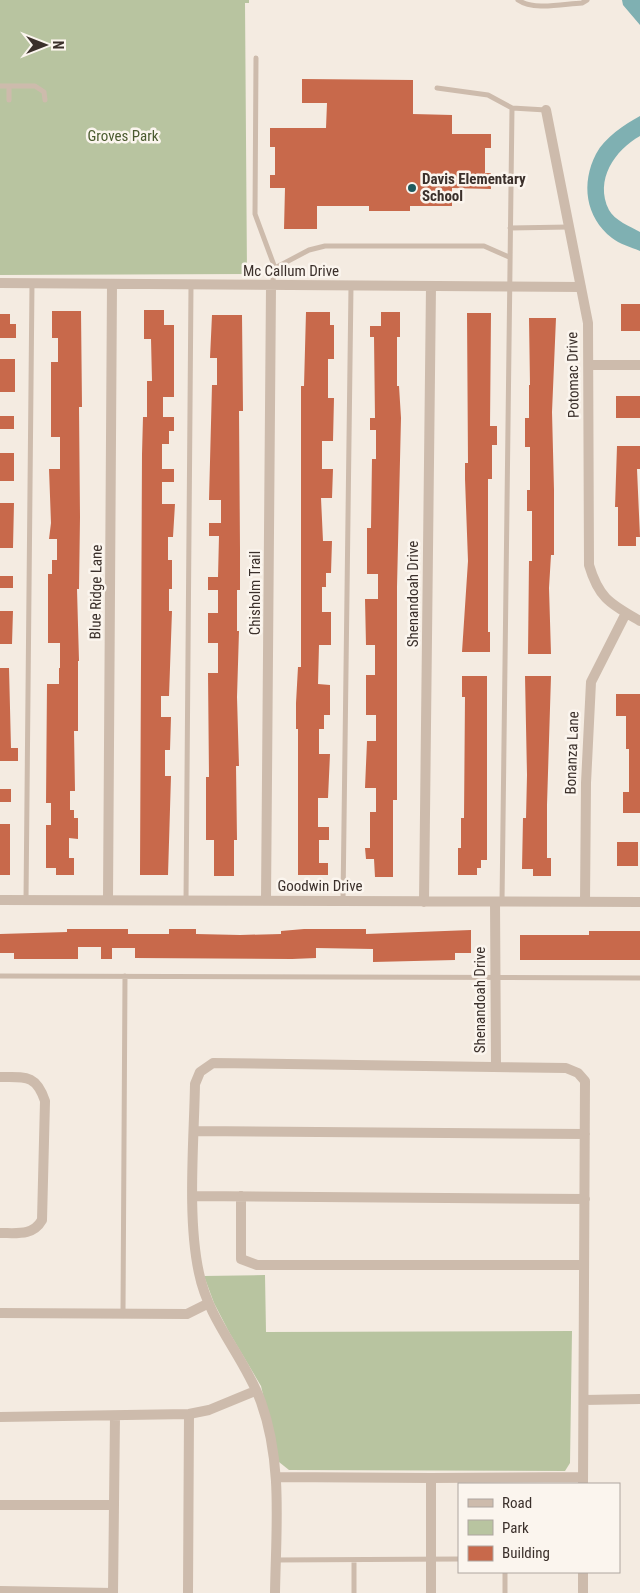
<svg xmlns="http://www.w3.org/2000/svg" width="640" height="1593" font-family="'Roboto Condensed',sans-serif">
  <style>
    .green { fill: #b8c4a0 }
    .water { fill: #7fb0b2 }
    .building { fill: #c8694b }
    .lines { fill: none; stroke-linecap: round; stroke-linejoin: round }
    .lane { stroke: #cdbbac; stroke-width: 5 }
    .street { stroke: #cdbbac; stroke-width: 10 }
    .poi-dot { fill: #1f5a5e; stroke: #fbf5ee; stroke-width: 2 }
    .labels { text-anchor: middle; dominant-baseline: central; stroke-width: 5; stroke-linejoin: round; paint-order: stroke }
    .park-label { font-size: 15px; fill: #4a5a2e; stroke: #fbf5ee }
    .poi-label { font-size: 15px; font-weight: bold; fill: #3b302b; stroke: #fbf5ee; text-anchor: start }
    .street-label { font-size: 15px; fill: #3b302b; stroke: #fbf5ee }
  </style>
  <rect width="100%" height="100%" fill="#f4ebe1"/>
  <!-- green -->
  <path class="green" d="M0,0H249V3H245L247,274L0,275Z
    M265,1275L266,1332L572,1331L570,1463L565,1471L289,1470L279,1462L261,1386L229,1332L214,1303L204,1276Z"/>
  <!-- water -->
  <path class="water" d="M622,0H640V25L623,5Z
    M640,116V136C615,150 594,180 609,210C614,220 631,227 640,232V251C631,247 619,244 612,238C585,217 581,183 596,154C605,137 624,125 640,116Z"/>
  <!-- building -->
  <path class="building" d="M302,79L413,80V114L452,115V134H491V148H485V173H491V189L452,188V206H410V211H369V206H317V229H284L285,188H270V175H275V147H270V128H326L327,103H302Z
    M621,304H640V331H621Z
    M144,310H164V325H174V397H163V417H174V431H169V444H162V469H174V482H162V504H175L173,537H168V560H172V589H169V611H172L169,696H161V717H171L170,750H165V776H171L168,875H140L142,454L143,417H147V381H152L151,339H144Z
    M52,311H81L82,407H79L80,517L79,589H77L79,661H78V731H74L75,791H70V810H74V818H78V839L69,838V858H74V875H56V868H46V825H51V803H46L47,684H59V668H60V643H48V574H52V560H57V539H49L51,523L49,469H60V437H51V362H58V338H52Z
    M306,312H330V325H334V359H328V398H334L333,441H322V469H333L332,498H321L323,541H332L331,573H326V587H322V612H331V645H319L318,684L330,685V715H324V729H319V754H330L328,798H318V827H329V840H319V863H328V875H298V729H296V703L298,667H301V386H304Z
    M381,312H400V337H397V386H399L401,418L397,587V800H393V877H375L374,859H366L365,848H370V812H376V788H365L367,741H376V715H366V675H375V645H366L365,599H378V574H367V528H371L372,459H376V430H370V418H375L374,337H370V326H381Z
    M467,313H491L490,426H497V445H492V479H488V632H490V652H462L468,561L465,479V463H468Z
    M0,314H10V324H16V338H0Z
    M212,315H242L243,411H239L240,549V590H237V631H239L237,697L239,766H236L237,840H234V876H214V840H206V777H209L208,673H218V643H208V613H218V590H208V577H218L219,536H209V523H221V500H209L212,385H217V358H210Z
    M529,318H556L552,412L554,490V555H551L549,588L551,654H528L529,561H532V511H527V490H530V447H525V418H529V385H530Z
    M0,359H15V392H0Z
    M616,396H640V418H616Z
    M0,416H14V429H0Z
    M617,446H640V469H637L640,537H636V546H618V507H615Z
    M0,453H14V481H0Z
    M0,503H14L13,548H0Z
    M0,576H13V588H0Z
    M0,611H13L12,644H0Z
    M0,668H9L11,748H18V761H0Z
    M462,676H487V860H481V868H477V875H458V848H461V818H464L465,697H462Z
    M525,676H551L547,805V858H551V876H533V869H522L523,818H526L527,775Z
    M616,694H640V813H623V792H629V749H626V716H616Z
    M0,789H11V802H0Z
    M0,824H10V875H0Z
    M617,842H638V866H617Z
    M67,929H128V934H169V929H196V934L240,935L281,934V931L304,929H366V934L471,930V953H455V960L373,962V949L316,948V958L292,959L135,958V948H112V959H101V947H78V959H14V953H0V934L67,932Z
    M589,931H640V960H520V935H589Z"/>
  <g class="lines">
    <!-- lane -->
    <path class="lane" d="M518,0C534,11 563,4 582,3L587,0
      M256,58L255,214L275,268L272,286
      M0,86H35L44,92L45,100
      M437,88L488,95L512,108L546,110
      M9,100V86
      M510,228L569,227
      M275,268L309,250L325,246H484L509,257
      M26,900L32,283
      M186,901L191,285
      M343,901L351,286
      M502,902L512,108
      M0,976L640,978
      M123,1313L125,976
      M275,1560L459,1559
      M354,1560V1593
      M505,1593V1572"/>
    <!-- street -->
    <path class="street" d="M546,110L588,323L589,565C599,599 611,604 640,621
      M0,283L581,287
      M589,365H640
      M0,900L640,902
      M108,900L112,284
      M266,901L271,286
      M424,902L431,286
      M495,902L496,1067
      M585,902L586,783L591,682L626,613
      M0,1077C25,1077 36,1074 45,1101L42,1220C33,1236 17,1233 0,1233
      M195,1131L585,1134
      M194,1196L585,1199
      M241,1196V1259L257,1265H584
      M0,1313L187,1314L207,1304
      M584,1400L640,1399
      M0,1417L189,1414L209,1410L255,1391
      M277,1477L431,1478V1593
      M431,1478L583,1477
      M0,1505H114
      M0,1591L113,1593
      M113,1593L115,1416
      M188,1593L189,1414
      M275,1593C276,1529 283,1463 261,1402C244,1356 209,1322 199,1273C187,1218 194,1141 195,1084L200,1072L213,1063L566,1068L578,1073L585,1081L583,1484
      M583,1593V1572"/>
  </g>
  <!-- markers -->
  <circle class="poi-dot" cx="412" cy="188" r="5"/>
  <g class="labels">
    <!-- park labels -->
    <g class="park-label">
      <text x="123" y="136">Groves Park</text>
    </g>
    <!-- poi labels -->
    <g class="poi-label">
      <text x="422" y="179">Davis Elementary<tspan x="422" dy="17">School</tspan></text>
    </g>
    <!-- street labels -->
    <g class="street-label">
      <text x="291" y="271">Mc Callum Drive</text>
      <text transform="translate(573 375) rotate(-91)">Potomac Drive</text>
      <text transform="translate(96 592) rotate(-89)">Blue Ridge Lane</text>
      <text transform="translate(255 593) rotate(-90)">Chisholm Trail</text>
      <text transform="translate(413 594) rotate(-90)">Shenandoah Drive</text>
      <text transform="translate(572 753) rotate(-88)">Bonanza Lane</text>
      <text x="320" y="886">Goodwin Drive</text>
      <text transform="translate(480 1000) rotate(-90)">Shenandoah Drive</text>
    </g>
  </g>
  <!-- legend -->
  <rect x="458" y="1483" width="162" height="90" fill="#fbf5ee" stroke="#aea6a0"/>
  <rect x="468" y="1499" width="25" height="8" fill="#cdbbac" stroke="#aea6a0"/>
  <text x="502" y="1508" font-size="15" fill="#3b302b">Road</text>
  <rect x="468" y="1520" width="25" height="15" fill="#b8c4a0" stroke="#aea6a0"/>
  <text x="502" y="1533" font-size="15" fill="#3b302b">Park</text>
  <rect x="468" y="1546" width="25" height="15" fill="#c8694b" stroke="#aea6a0"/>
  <text x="502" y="1558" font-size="15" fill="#3b302b">Building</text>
  <!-- north arrow -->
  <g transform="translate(45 45) rotate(90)" stroke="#fbf5ee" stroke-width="4" paint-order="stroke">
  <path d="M0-4L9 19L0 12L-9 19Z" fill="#3b302b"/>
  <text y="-8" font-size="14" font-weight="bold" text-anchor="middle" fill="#3b302b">N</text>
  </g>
</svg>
